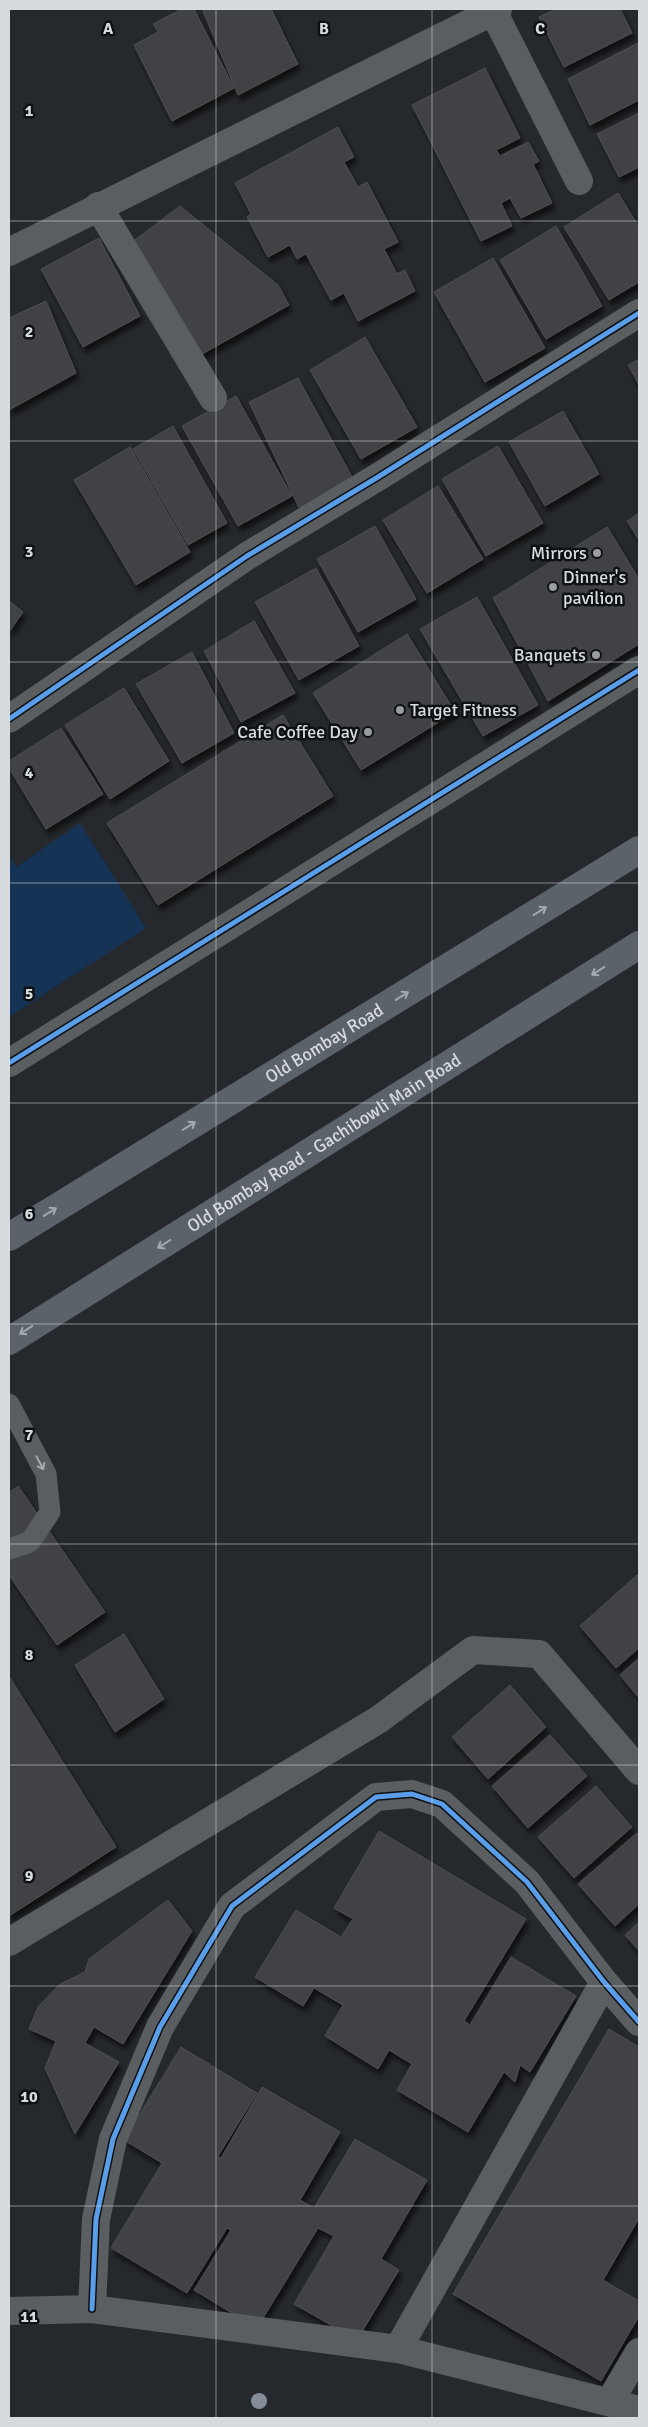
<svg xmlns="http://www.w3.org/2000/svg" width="648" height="2427" font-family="Signika,sans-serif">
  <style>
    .green { fill: #143355 }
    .building { fill: #404245; stroke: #4c4f52; filter: url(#shadow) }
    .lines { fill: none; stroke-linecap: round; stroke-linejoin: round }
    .service { stroke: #5b5e61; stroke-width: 21 }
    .minor { stroke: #5b5e61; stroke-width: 28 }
    .primary { stroke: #5b626a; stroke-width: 28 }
    .cycleway-casing { stroke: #0e1114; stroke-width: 8 }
    .cycleway { stroke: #5a9eea; stroke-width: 5 }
    .tree { fill: #848d98 }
    .oneway { stroke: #a5abb0 }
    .oneway2 { stroke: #a5a9ad }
    .grid { fill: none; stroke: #d7dbdf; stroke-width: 1; stroke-opacity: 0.55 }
    .poi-dot { fill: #999ca0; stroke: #0e1114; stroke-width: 2 }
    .labels { text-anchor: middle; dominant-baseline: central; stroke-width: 5; stroke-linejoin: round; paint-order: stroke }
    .poi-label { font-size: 18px; fill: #d7dbdf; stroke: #0e1114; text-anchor: end }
    .street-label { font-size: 18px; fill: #d7dbdf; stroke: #0e1114 }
    .grid-label { font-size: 16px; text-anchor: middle; font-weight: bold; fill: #d7dbdf; stroke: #0e1114; stroke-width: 5; stroke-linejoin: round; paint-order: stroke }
  </style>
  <defs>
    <filter id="shadow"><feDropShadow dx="3" dy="5.5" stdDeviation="2.5" flood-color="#0009"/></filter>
  </defs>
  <rect width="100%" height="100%" fill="#25282c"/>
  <!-- green -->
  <path class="green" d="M80,823L146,928L9,1017V855L16,867Z"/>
  <!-- building -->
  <path class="building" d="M182,9H194L234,88L172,121L134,45L158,32L153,24Z
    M209,9H271L298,64L238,95L203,11Z
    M556,9H620L632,33L564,67L539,17Z
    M638,43L639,100L590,125L568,79Z
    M485,68L520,138L496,150L500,156L528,142L539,161L533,164L552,203L521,218L510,198L501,203L512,226L481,241L412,105Z
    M639,113V167L619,177L597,134Z
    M338,127L354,157L344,162L358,187L367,182L398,242L384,249L397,274L405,270L415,291L358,321L344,293L331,300L306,254L297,259L290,245L268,257L247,217L251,214L235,183Z
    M618,193L639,227V282L609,300L564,227Z
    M180,206L278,285L289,305L197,357L131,243Z
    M556,226L602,306L546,339L500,260Z
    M99,238L140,316L83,347L41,269Z
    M493,258L545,348L485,382L434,292Z
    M46,301L76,373L9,410V318Z
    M365,337L417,427L361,459L310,370Z
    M639,359V385L628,365Z
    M298,378L352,477L299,508L249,402Z
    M236,396L292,496L238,526L182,426Z
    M563,411L599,474L545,506L509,442Z
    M173,426L227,523L188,545L133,449Z
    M498,446L543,523L486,556L442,479Z
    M130,447L190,552L136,585L74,480Z
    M438,486L483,559L427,593L383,520Z
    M639,513V540L627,521Z
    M375,526L416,599L358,632L317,559Z
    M607,527L639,579V644L548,701L493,598Z
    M316,568L359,646L299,680L255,602Z
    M477,597L538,705L483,736L420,629Z
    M9,601L23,612L9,632Z
    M254,621L295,693L241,722L204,651Z
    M407,634L455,712L361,770L313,693Z
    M192,652L234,733L182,763L136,684Z
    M124,688L169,761L110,799L65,725Z
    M283,715L333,796L158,905L107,823Z
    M61,728L103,794L46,829L9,768V761Z
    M18,1486L105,1612L57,1645L9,1575V1493Z
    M637,1575L639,1577V1648L616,1668L580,1626Z
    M124,1634L164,1699L115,1732L75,1665Z
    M639,1658V1698L620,1675Z
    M9,1676L116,1847L9,1916Z
    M510,1685L546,1727L488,1779L452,1737Z
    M550,1735L587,1776L528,1828L492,1786Z
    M596,1786L632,1827L574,1878L538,1837Z
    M379,1831L526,1919L464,2021L470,2025L511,1957L576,1996L530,2072L520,2065L515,2082L504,2072L468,2132L397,2090L412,2064L389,2050L378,2069L325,2036L343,2005L314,1988L303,2006L255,1977L296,1910L341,1937L353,1919L334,1908Z
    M637,1833L639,1835V1904L615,1926L578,1884Z
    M168,1900L192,1931L123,2044L94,2027L85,2043L119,2062L75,2134L45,2068L56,2041L29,2029L38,2007L60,1984L85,1972L89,1959Z
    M639,1922V1951L625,1935Z
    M609,2029L639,2047V2218L603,2280L639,2301V2316L601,2381L453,2294Z
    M181,2047L257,2093L218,2156L221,2158L262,2087L340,2132L300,2200L314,2208L355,2139L427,2180L381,2259L399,2270L357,2340L294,2304L334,2236L318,2228L257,2328L194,2290L231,2230L227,2228L187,2293L111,2248L162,2163L124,2140Z"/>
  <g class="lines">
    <!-- service -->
    <path class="service" d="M9,1404L46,1474L50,1512L30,1542L9,1549"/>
    <!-- minor -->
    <path class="minor" d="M493,11L579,181
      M98,206L213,398
      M9,252L498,9
      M9,719L247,556L378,477L639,313
      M9,1063L639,670
      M9,1942L378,1720L473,1650L539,1654L639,1771
      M92,2309L96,2219L113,2139L160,2027L232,1906L376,1797L412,1794L442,1804L527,1882L604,1982L639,2022
      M9,2311L92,2309L398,2349L639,2410
      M398,2349L604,1982
      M610,2401L639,2352"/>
    <!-- primary -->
    <g class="primary">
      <path id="s1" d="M9,1237L639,850"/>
      <path id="s2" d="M9,1341L639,945"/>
    </g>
    <!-- cycleway casing -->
    <g class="cycleway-casing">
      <path id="cycleway" d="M9,719L247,556L378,477L639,313
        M9,1063L639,670
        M92,2309L96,2219L113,2139L160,2027L232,1906L376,1797L412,1794L442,1804L527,1882L604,1982L639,2022"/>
    </g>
    <!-- cycleway -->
    <use href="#cycleway" class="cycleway"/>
  </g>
  <!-- trees -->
  <circle class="tree" cx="259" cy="2401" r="8"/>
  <!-- one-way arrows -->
  <defs><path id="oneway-shaft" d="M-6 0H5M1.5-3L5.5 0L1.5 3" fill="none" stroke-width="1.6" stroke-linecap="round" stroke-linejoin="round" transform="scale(1.25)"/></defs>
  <g class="oneway">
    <use href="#oneway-shaft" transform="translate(540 911) rotate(-32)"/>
    <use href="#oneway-shaft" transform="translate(598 971) rotate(148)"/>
    <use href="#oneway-shaft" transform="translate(402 996) rotate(-32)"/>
    <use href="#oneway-shaft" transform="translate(189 1126) rotate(-32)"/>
    <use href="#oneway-shaft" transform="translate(50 1212) rotate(-32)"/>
    <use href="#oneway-shaft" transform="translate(164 1244) rotate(148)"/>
    <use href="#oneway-shaft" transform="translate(26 1330) rotate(148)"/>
  </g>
  <use class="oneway2" href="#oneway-shaft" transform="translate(40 1463) rotate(62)"/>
  <!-- grid -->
  <path class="grid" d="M216,9V2418M432,9V2418M9,221H639M9,441H639M9,662H639M9,883H639M9,1103H639M9,1324H639M9,1544H639M9,1765H639M9,1986H639M9,2206H639"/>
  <!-- markers -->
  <g class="poi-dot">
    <circle cx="597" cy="553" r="5"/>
    <circle cx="553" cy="587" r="5"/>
    <circle cx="596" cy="655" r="5"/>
    <circle cx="400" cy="710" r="5"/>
    <circle cx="368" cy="732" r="5"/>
  </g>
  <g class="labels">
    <!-- poi labels -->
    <g class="poi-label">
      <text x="587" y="553">Mirrors</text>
      <text x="563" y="577" text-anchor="start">Dinner's<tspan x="563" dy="21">pavilion</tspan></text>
      <text x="586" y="655">Banquets</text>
      <text x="410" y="710" text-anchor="start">Target Fitness</text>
      <text x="358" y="732">Cafe Coffee Day</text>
    </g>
    <!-- street labels -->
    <g class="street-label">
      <text stroke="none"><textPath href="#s1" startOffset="370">Old Bombay Road</textPath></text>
      <text stroke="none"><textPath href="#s2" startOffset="372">Old Bombay Road - Gachibowli Main Road</textPath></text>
    </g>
  </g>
  <g class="grid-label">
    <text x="108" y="34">A</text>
    <text x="324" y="34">B</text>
    <text x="540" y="34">C</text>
    <text x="29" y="116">1</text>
    <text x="29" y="337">2</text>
    <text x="29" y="557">3</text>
    <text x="29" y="778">4</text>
    <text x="29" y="999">5</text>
    <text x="29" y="1219">6</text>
    <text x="29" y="1440">7</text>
    <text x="29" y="1660">8</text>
    <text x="29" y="1881">9</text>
    <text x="29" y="2102">10</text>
    <text x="29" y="2322">11</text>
  </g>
  <!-- border -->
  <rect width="648" height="2427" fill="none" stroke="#d7dbdf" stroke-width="20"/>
</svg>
